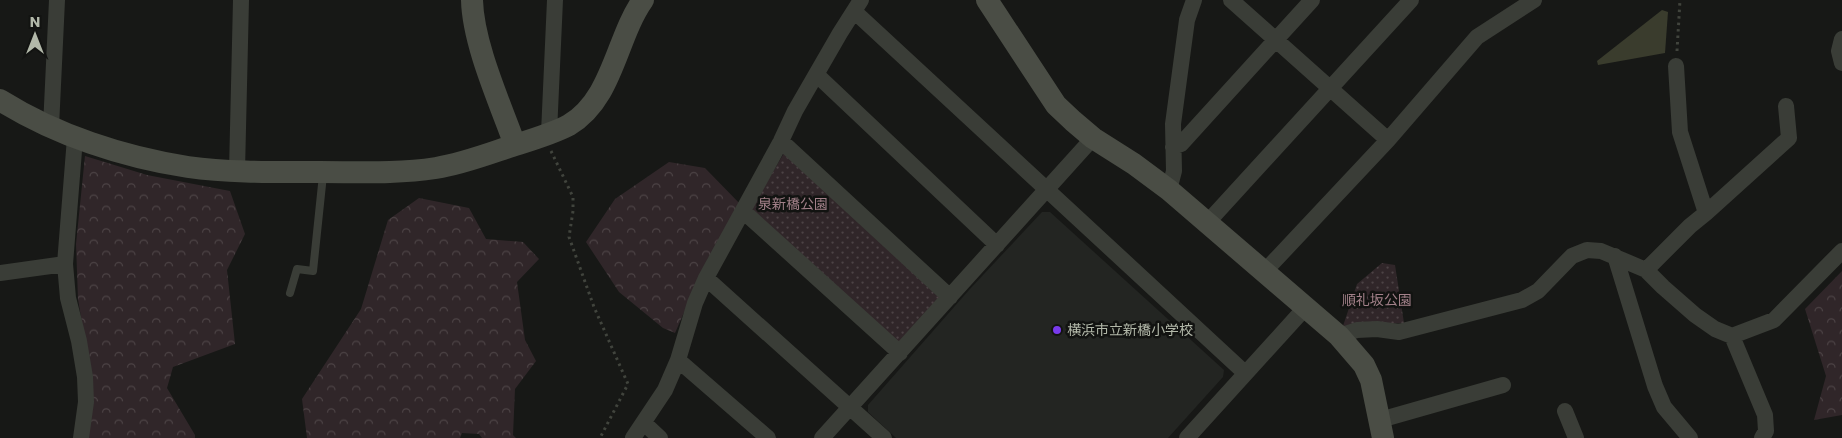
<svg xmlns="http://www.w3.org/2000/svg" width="1842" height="438" font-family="Poppins,'Noto Sans JP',sans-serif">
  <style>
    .built { fill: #232522 }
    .forest { fill: url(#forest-crowns) }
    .park { fill: url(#park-dots) }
    .water { fill: #3a3c2d }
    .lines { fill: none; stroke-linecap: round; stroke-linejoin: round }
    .path { stroke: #41443d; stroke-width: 3; stroke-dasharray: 2.5 4; stroke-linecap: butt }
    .lane { stroke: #3a3d37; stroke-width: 8 }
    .street { stroke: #3a3d37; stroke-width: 16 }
    .secondary { stroke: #4a4d45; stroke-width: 22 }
    .poi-dot { fill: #783aec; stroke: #121311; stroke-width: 2 }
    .labels { text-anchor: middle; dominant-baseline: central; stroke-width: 5; stroke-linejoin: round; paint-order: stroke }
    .park-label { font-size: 14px; fill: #a28089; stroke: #121311 }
    .poi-label { font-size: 14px; fill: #b2b8a9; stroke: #121311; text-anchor: start }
  </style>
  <defs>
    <pattern id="forest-crowns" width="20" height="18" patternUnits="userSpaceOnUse" patternTransform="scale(1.25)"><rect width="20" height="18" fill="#302629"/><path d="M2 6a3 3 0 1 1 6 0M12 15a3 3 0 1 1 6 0" fill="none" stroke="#4c4345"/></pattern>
    <pattern id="park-dots" width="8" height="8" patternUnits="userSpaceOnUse" patternTransform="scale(1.25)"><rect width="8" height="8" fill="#302629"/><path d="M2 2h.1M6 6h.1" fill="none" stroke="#4c4345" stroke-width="1.8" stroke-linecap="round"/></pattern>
  </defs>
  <rect width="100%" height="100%" fill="#171816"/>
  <!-- built -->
  <path class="built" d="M1042,212H1050L1224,370L1223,377L1168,438H896L868,412V405L969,290Z"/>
  <!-- forest -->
  <path class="forest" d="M85,156L147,175L230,191L245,234L227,270L235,344L173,367L167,388L195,435V438H87L92,384L78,299L76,244Z
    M669,162L705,168L742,206L725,238L708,258L675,333L663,328L619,292L586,242L615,199Z
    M419,198L469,208L486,239L523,242L539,259L517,282L525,340L536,361L515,389L513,435L516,438H482L479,434L462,433L460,438H307L302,399L361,309L388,220Z
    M1842,271V415L1814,420L1826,376L1805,309Z"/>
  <!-- park -->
  <path class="park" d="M784,153L940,298L899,344L751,209Z
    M1382,263L1395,265L1404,323L1343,326L1357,284Z"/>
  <!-- water -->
  <path class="water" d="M1662,10L1668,12L1665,53L1598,65L1597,61Z"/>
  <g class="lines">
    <!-- path -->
    <path class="path" d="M1677,51L1680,0
      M551,151L573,197V211L569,237L594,307L628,384L600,438"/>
    <!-- lane -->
    <path class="lane" d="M290,293L297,269L313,271L323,175"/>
    <!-- street -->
    <path class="street" d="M1231,0L1388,140
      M855,12L1245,373
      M1842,39L1839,51L1842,63
      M817,75L997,245
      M51,127L57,0
      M549,133L555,0
      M781,141L950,297
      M1173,147L1181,144L1312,0
      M237,171L241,0
      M1169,190L1174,171L1173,124L1187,20L1194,0
      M743,211L900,353
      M1706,213L1789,138L1786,106
      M1207,223L1411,0
      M1615,256L1655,386L1664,407L1690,438
      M65,264L75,138
      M1646,270L1690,226L1706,213L1680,132L1676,66
      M1264,272L1388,140L1477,37L1534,0
      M0,273L65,264L68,298L79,341L85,377L86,402L81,438
      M706,278L884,438
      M1339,336L1357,330L1377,329L1399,332L1522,300L1538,291L1572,256L1587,250L1601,251L1646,270L1663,287L1695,315L1715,329L1732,336L1765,415L1766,431L1762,438
      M1732,336L1774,320L1842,251
      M678,360L768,438
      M1565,411L1576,438
      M1380,420L1503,385
      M644,423L660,438
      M633,438L665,390L678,360L695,303L706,278L781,141L795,111L840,33L861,0
      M822,438L1093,138
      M1187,438L1305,308"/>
    <!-- secondary -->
    <path class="secondary" d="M472,0C473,44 500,103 515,145
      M987,0L1056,105L1073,121L1093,138L1134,164L1169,190L1339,336L1364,365L1371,380L1383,438
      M0,100C56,135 123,157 188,167C231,173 276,172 320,172C359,172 397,174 436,168C462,164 488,154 512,146C531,140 552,134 569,125C613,99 616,38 643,0"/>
  </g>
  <!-- markers -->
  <circle class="poi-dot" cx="1057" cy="330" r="5"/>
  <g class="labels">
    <!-- park labels -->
    <g class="park-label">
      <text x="793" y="204">泉新橋公園</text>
      <text x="1377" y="300">順礼坂公園</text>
    </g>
    <!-- poi labels -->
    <g class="poi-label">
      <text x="1067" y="330">横浜市立新橋小学校</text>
    </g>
  </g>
  <!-- north arrow -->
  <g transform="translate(35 35)" stroke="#121311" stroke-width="4" paint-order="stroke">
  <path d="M0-4L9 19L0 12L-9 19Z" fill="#b2b8a9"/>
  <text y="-8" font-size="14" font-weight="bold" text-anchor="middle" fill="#b2b8a9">N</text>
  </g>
</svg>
